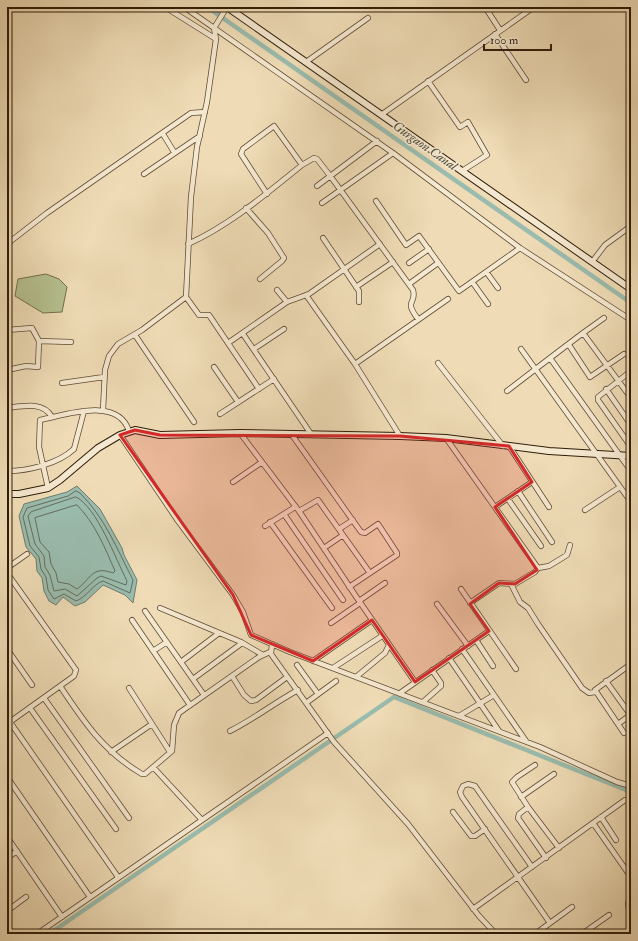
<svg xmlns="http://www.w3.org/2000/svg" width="638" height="941" font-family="'IM FELL Double Pica',serif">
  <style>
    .green { fill: #b6c190; stroke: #726e4c }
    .water { fill: #9abcae; stroke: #6f7c6c }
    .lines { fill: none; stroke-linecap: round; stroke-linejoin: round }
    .shore { stroke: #646c5b; stroke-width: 1 }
    .canal { stroke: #9abcae; stroke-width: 4.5 }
    .street-casing { stroke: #5e4c34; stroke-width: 6 }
    .secondary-casing { stroke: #2e1c08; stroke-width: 8 }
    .street { stroke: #f5e8d0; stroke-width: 4.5 }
    .secondary { stroke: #f5e8d0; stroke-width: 6 }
    .marked { fill: #d62828; fill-opacity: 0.2; stroke: #d62828; stroke-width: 3; stroke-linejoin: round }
    .labels { text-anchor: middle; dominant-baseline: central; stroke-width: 3; stroke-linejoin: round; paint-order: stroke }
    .water-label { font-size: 13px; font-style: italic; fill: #4e4c3a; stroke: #f5e8d0 }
  </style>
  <rect width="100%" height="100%" fill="#efdcb6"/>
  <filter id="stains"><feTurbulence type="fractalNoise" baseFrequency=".005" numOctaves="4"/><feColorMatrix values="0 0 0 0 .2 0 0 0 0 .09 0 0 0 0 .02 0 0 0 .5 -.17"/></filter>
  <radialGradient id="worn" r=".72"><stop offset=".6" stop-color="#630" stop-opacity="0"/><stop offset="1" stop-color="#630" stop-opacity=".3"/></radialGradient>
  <!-- green -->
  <path class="green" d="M46,274L59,279L67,287L62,312L43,313L15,296L18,279Z"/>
  <!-- water -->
  <path class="water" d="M77,486L100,509L122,548L124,555L137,580L133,603L125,595L103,585L85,602L75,606L63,597L56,605L49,601L44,591L42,578L37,571L36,559L26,547L19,516L24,504L67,492Z"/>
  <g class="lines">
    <!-- shore -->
    <path class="shore" d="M76,491L80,493C105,518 117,549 133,580L130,593L103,581C93,584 87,597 76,601L64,594L54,599L48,590L46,577L41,569L39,557L30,546L23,517L27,508L68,496Z
      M76,497C97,507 116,560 127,581L126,585L101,576L97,578L77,596L65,589L54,591L50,575L45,567L44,556L35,544L28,516L31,512Z
      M77,505C95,523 105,548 115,571L113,573C92,565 91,579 77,589L69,584L58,582L56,573L51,564L49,552L40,542L35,518Z"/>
    <!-- canal -->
    <path class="canal" d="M207,7L631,303
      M49,934L394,697L631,792"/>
    <!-- street casing -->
    <g class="street-casing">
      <path id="street" d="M165,7L216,39
        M184,7L393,153L520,248L631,320
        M485,7L500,30
        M7,12L14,7
        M495,34L526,80
        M306,62L368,18
        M428,81L460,127L468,122L487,155L462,171
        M381,115L534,7
        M163,134L174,152
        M144,174L200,136
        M317,186L377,141
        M267,194L241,154L243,149L274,126L302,165L314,158L317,159L331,177L413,290C417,305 403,299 418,319
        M376,201L406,245L419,236L459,291L520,248
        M322,203L393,153
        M246,208L268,233L284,258L282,261L260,279
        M323,238L359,291V302
        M7,244L47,213L191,113L205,112
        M188,244C230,225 266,194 302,165
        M592,262L605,245L631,226
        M409,263L429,249
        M487,273L498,288
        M473,283L488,304
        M409,284L438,263
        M356,287L393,262
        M277,290L287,302
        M306,295L355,364L400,436
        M186,297L199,315H209L259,389
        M604,318L583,333L631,398
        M7,330L32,328L39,341
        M243,334L311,434
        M135,335L194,422
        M228,343L287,302L309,294L380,244
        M569,345L590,377L624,354
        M254,349L284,329
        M521,349L631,502
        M550,358L583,333
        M438,363L503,446
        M355,364L448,299
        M214,367L238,402
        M7,370L26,366L38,367L39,341L71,342
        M631,371L598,397V400L631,447
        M62,383L104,377
        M606,389L631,425
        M507,391L550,358L631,471
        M7,408C23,406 43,401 52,417
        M103,410L105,370L109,356L118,344L142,330L186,297L191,197L197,147L207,102L216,39L214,28L227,7
        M220,414L274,379
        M240,433L299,511L355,595L415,682
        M120,435L178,521L233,595L243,612L251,635L290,652L540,747L617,782L631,786
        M292,435L361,532L365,533L378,524L397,553V555L349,587
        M446,438L538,568L535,572L515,584L499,583L470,603
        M509,446L549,507
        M7,471C28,471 58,464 74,449L84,411
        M233,482L262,462
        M48,488L39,447L40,420C66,415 118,396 129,431
        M518,491L552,542
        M508,499L541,546
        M495,507L532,482
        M585,510L620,487
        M299,511L318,500L370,573
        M284,514L343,600
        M270,522L332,608
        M265,526L295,507
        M339,529L353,520
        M324,548L343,535
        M7,568L27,554
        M538,568L549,566L567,555L570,545
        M7,573L76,670L74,676L7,724
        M511,584L520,602L528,608L538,624L582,688L589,693L595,692
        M461,589L516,669
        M359,601L385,583
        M437,604L468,646
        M160,608L241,642L263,655
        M145,611L204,695
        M132,620L190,705
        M331,623L360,603
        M476,640L493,666
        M272,644L271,654L334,742L408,824L479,916L496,934
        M7,649L32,685
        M462,649L526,741
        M153,651L167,642
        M449,658L499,731
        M313,661L372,620
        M181,662L219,633
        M297,665L318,694
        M333,668L382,636
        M232,676L244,695L251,701L256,700L287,677
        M356,677L385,653L389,645
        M193,679L242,643
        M606,681L629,713V716L618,724
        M60,686C84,722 104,752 142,774H145L172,751L174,725L179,713L259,657L270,652
        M129,688L170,752
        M400,693L489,631
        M44,698L129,818
        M423,702L441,686V683L432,670
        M306,703L336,681
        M30,708L116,829
        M459,716L494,695
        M10,722L118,877
        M230,731C254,719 274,703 298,690
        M624,733L595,690L631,664
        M111,752L152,724
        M154,768L202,820
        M7,777L90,897
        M521,797L554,774
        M528,807L512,782L517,777L535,765
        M453,812L471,836H475L485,829
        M601,817L616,840
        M593,823L631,877
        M7,837L62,917
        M7,858L17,851
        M546,858L518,818L519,814L528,807L559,848
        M532,867L475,786L468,784L463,786L460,792L462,797L550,923
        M631,898L628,903L631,922
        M473,909L625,800H628L631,803
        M7,911L26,897
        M37,934L328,733
        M535,934L572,907
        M582,934L609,915"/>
    </g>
    <!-- secondary casing -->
    <g class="secondary-casing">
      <path id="secondary" d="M227,7L631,289
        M7,494H19L48,488L60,480L98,448L120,435L135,430L160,435L240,433L400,436L446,438L549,451L631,456"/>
    </g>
    <!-- street -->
    <use href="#street" class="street"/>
    <!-- secondary -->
    <use href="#secondary" class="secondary"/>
  </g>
  <!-- marked area -->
  <path class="marked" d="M135,430L160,435L400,436L509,446L532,482L495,507L537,570L515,584L499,583L470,604L489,631L415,682L372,620L313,661L251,635L233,595L120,435Z"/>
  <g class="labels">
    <!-- water labels -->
    <g class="water-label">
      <text transform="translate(425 146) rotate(35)">Gurgaon Canal</text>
    </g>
  </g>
  <!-- margin -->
  <rect width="638" height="941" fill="none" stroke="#efdcb6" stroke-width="24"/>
  <rect x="8" y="8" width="622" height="925" fill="none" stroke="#2e1c08" stroke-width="2"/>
  <rect x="12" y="12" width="614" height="917" fill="none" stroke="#2e1c08"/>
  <!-- scale -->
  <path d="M484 44v6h67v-6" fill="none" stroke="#2e1c08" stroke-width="2"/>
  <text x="490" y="44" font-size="12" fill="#2e1c08" stroke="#f5e8d0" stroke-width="3" paint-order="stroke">100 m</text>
  <rect width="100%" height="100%" filter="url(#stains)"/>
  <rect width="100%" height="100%" fill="url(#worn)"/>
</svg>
